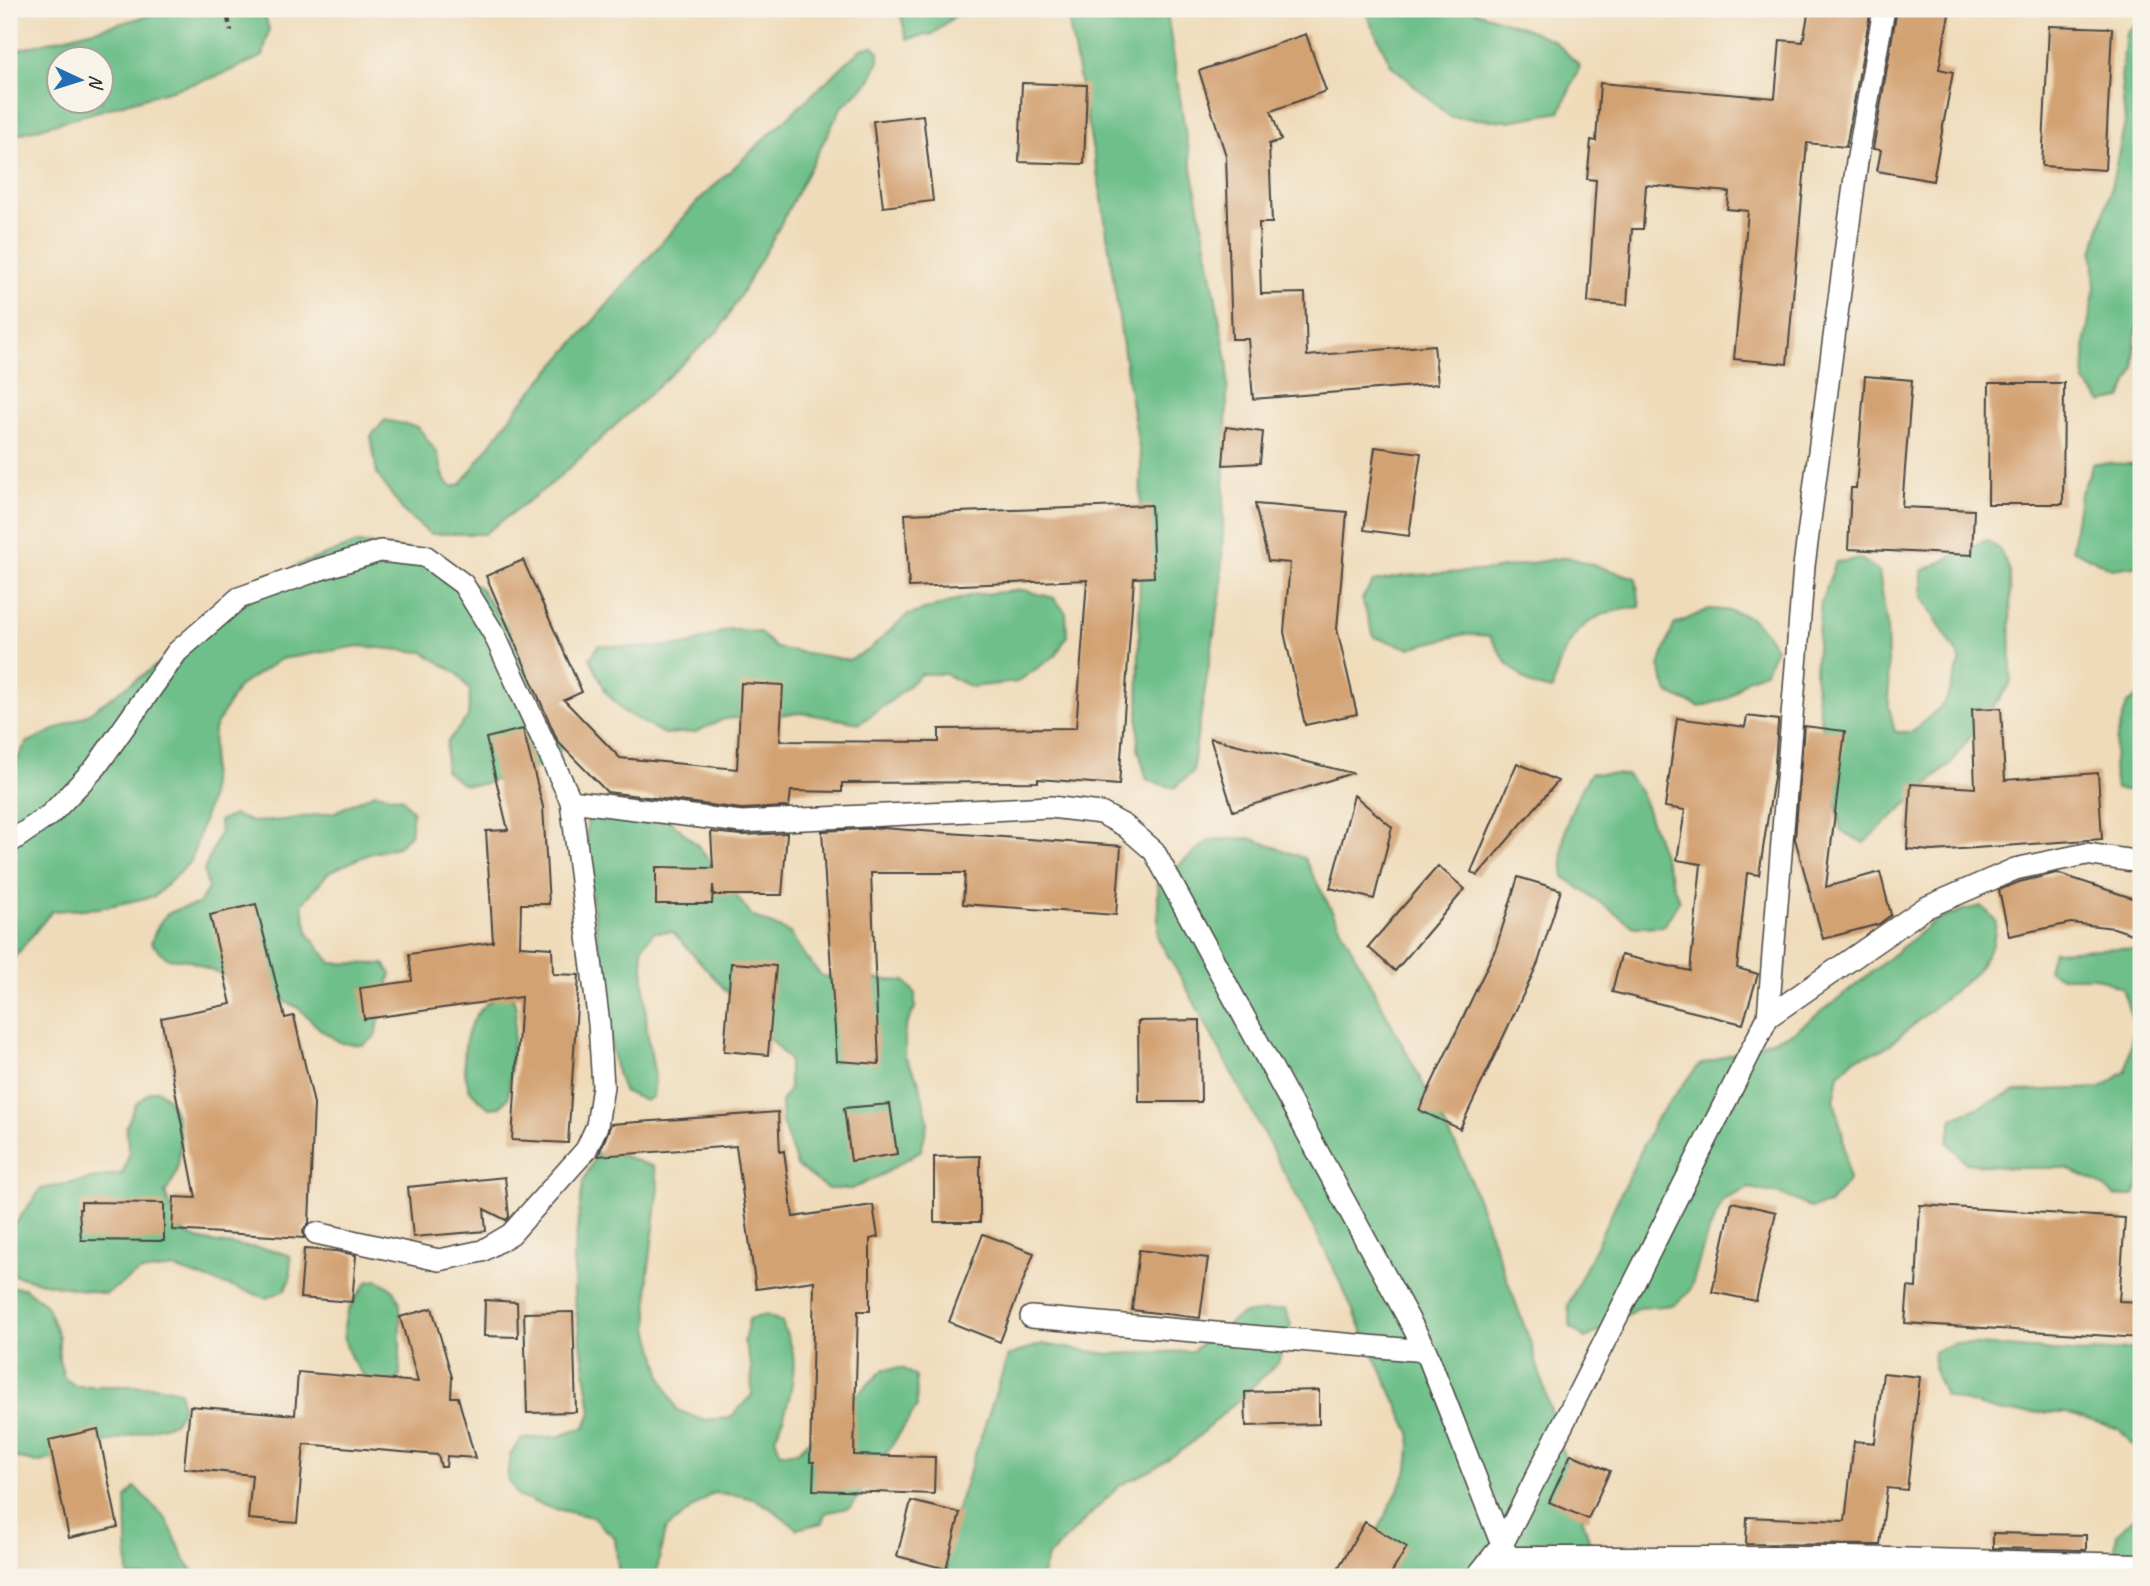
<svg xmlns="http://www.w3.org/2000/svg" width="2150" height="1586" font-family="Caveat,sans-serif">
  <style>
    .forest { fill: #6ebf8a; stroke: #4c755a; stroke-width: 2; fill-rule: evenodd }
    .building { fill: #d3a273 }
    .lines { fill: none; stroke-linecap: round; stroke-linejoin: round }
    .lane-casing { stroke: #484540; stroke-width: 24 }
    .street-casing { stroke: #484540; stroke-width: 41 }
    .path { stroke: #484540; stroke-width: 4.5; stroke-dasharray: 5 5; stroke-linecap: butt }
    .lane { stroke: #fff; stroke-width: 21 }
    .street { stroke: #fff; stroke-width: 38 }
  </style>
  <rect width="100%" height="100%" fill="#f7f3e8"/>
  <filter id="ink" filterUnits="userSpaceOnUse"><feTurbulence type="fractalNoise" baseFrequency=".0143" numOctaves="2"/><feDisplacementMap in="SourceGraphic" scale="14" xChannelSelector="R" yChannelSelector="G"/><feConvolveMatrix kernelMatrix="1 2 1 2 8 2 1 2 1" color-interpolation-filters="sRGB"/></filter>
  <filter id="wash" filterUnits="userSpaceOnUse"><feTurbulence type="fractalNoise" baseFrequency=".00686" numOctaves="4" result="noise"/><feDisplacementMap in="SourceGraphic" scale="28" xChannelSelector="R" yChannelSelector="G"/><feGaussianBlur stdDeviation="1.57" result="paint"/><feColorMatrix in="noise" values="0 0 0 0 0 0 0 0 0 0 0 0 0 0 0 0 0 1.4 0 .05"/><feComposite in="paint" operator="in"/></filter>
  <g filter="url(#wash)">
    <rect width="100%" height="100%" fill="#efdbba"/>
    <!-- forest -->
    <path class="forest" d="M175,9H263L269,29L263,56L216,77L9,137V52ZM60,60H102V102H60Z
      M905,9H963L933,34L907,39L901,16Z
      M1072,9H1171L1167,13L1184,124L1228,366L1221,591L1195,750L1193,772L1174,788L1147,780L1138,748L1141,460L1129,388L1102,199L1069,23Z
      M1364,9H1474L1476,12L1520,26L1553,40L1580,66L1560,112L1509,121L1450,117L1391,65Z
      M2138,21L2141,22V311L2135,338V368L2121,398L2102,402L2084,382L2086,336L2095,288L2093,252L2110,192L2125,123L2121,77L2126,33Z
      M873,46L879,52V61L869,82L841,108L774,237L721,328L555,481L484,534H430L404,512L377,474L371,436L385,420L418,427L437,453L445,481L453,487L461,484L519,406L698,201L861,49Z
      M2094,463L2134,464L2141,472V565L2112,569L2072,549L2080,495Z
      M1987,540L2000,550L2010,571L2011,683L1950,764L1864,843L1841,831L1817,696L1815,671L1821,602L1836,562L1861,559L1879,571L1887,626L1889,707L1895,732H1912L1945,703L1961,660L1922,597V571Z
      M358,543L425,552L481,589L562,712L567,722L557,762L478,785L462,784L445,770L447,742L468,717L470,691L458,674L423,652L359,646L281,659L238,687L214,729L210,798L191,861L155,896L100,908L52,911L9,964V792L14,766L26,743L85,716L298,565Z
      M1567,557L1636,578L1640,607C1628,609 1613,610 1602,615C1572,627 1558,660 1552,690L1531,685L1507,663L1490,636L1465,634L1409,648L1374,637L1362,599L1373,582L1403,576L1491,570Z
      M1023,590L1054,598L1066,613L1067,636L1056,655L1017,682L971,687L945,674H921L896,697L860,723L802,713L724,719L696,732L664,734L624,712L606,692L590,658L599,645L639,648L689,645L729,629L759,632L776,648L849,660L869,650L906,616L972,595Z
      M1709,609C1747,611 1755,616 1776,648L1765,672L1747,679L1728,698L1700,707L1668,693L1659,666L1674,625Z
      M2141,693V787L2138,791L2116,789L2113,769L2116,741L2127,704Z
      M1591,773L1627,775L1641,793L1679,901L1664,926L1634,927L1564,877C1558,836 1570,807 1591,773Z
      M375,793L402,798L413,812L410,835L397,847L369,854L329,872L302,904L309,935L331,963L384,964L391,974L375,1037L363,1045L341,1043L321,1030L297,1007L188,960L167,958L151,943C162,911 167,912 199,904L208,888L204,871L220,832L219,821L234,815L252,822L284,820L335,812Z
      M605,809L665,816L698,846L752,916L790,933L806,958L822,976L905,981L915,993V1008L905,1028V1057L919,1081L928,1121L921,1150L883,1174L852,1189H828L797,1166L782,1122L781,1102L789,1089V1060L673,932H654L642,947L647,1031L655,1077L653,1097L645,1101L623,1091L614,1063L585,846L588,818Z
      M1250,838L1304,858L1462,1158L1531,1344L1600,1577H1355L1408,1470L1411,1434L1322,1244L1183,981L1158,939V882L1210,840Z
      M1982,906L1996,921L1993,944L1976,972L1884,1049L1854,1059L1839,1074L1834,1101L1842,1132L1849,1180L1829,1204L1811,1208L1784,1195L1749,1188L1723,1200L1706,1238L1690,1291L1674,1305L1639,1308L1586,1338L1571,1328L1568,1305L1657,1117L1699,1065L1792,1033L1840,998L1933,922L1963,910Z
      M2121,948L2141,951V1182L2133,1196H2115L2097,1182L2066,1168H2013L1966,1163L1948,1142L1953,1118L2016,1091L2101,1088L2126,1071L2134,1025L2122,988L2094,977H2061L2048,970L2053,951Z
      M506,995L514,1000L516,1009L508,1098L500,1107L489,1108C483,1102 472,1095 469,1088C457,1054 467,1003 506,995Z
      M157,1090C182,1103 183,1148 176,1173C174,1180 169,1186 165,1193C170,1204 173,1218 180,1228C193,1249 263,1242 290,1256L291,1276L285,1290L267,1298L173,1268L139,1272L106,1294C73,1287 39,1285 9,1273V1232L41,1189L123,1173L129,1154L126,1127L136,1104L150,1092Z
      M610,1151L654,1167L659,1187L648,1274L649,1328L663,1381L677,1410L702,1420L730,1418L752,1395L751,1364L744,1342L749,1319L766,1315L782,1322C785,1332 792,1344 793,1354C796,1378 786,1417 775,1437L780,1452H797L884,1369L902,1368L916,1377L917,1407L851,1507L825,1513L822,1523L797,1529C765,1502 755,1495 712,1493L665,1530L657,1570L658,1577H619L615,1538L592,1517L551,1508L519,1497L507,1478L510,1455L522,1439L560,1436L585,1427L591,1412L574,1295V1255L583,1182L597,1153Z
      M378,1280L394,1290L400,1303V1376L387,1387C358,1383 336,1342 347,1314C351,1303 361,1292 367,1282Z
      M9,1287L24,1288L46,1305L59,1337V1359L64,1378L76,1386H157L180,1391L182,1411L174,1423L37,1463L17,1458L9,1453Z
      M1285,1309L1291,1325L1278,1363L1189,1445L1152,1470L1120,1485L1048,1557L1041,1577H934L1008,1356L1042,1344L1108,1354L1192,1351L1242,1314Z
      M1954,1343L2083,1353L2141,1348V1464L2139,1452L2119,1429L2066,1413L2001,1412L1945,1396L1933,1368L1934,1352Z
      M135,1487L167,1520L185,1560L198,1577H128L126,1498Z
      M2141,1504V1577L2114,1558L2117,1534L2137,1514Z"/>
    <g id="blocks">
      <!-- building -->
      <path class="building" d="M1809,9H1871L1846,147L1807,143L1787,364L1734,359L1748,211L1727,209L1729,192L1646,185L1643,229H1632L1627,305L1588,302L1596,180L1587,179L1591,140L1596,141L1600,83L1775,98L1780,40L1803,42Z
        M1897,9H1950L1939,69L1953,72L1933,181L1877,171L1881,150L1873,149Z
        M2049,26L2112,28L2105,170L2042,166Z
        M1306,34L1326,91L1271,111L1281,140L1269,144L1272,223H1259L1261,294L1305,293L1307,356L1434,345L1438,384L1253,399L1248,339H1232L1226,156L1199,71Z
        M1022,83L1087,85L1084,164L1019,162Z
        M923,115L933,201L883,207L873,121Z
        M1865,376L1912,380L1902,507L1974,510L1972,555L1848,549L1851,488H1856Z
        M1989,383H2064L2063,504H1988Z
        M1226,427L1263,432L1260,463L1223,465Z
        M1375,447L1421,453L1409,536L1364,530Z
        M1255,504L1347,512L1337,629L1357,714L1305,725L1284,632L1290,563L1268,561Z
        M1151,505L1154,577L1134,578L1119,785L1038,779V782L842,783V792L791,791L789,807L741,809L607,792L558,742L486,576L523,560L582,692L564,700L620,758L737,769L741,683L783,685L780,741L939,742V729L1076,728L1087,580L909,587L905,514Z
        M2001,708L2005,780L2098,773L2102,839L1933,851L1907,849L1911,784L1975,788L1972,709Z
        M1747,716L1778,720V723L1774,777L1759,875L1747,873L1737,968L1758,974L1743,1024L1612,992L1621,955L1690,971L1701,864L1677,860L1685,810L1665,807L1677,718L1745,727Z
        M1804,726L1845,731L1826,887L1880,872L1891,915L1879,924L1823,939L1795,839Z
        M523,729L543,807L549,904H521L520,946L552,948L553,974L579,975L568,1143L512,1140L521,997L364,1019L360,988L412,981L409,954L493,942L486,831L508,830L486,738Z
        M1210,738L1352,773L1233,811Z
        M1517,763L1558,781L1477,876L1471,872Z
        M1354,795L1392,827L1374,899L1330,888Z
        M882,828L1121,846L1116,915L963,904L965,873H871L879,1064L837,1061L822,831Z
        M711,832L741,835L787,833L782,895H714L713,885L712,904H656V867L713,868Z
        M1438,866L1465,889L1395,971L1368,947Z
        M2057,873L2141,901V937L2114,928L2071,923L2009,936L1999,890L2019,882Z
        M1518,877L1561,890L1538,963L1460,1129L1419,1110L1496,948Z
        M256,904L285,1018L294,1016L314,1104L309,1223L303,1230L304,1238L172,1230L174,1197L196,1198L161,1018L231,1004L210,915Z
        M731,963L776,966L768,1055L724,1051Z
        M1200,1020L1201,1102H1139L1138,1021Z
        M890,1104L897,1154L851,1161L844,1108Z
        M778,1112L780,1152L784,1151L793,1217L873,1205L878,1237L870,1239V1311H858L854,1455L935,1457L934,1494L813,1490L814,1462H810L814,1281L756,1289L736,1146L598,1156L611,1124Z
        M980,1156V1222H934V1157Z
        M505,1177L509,1217L506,1220L484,1209L486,1231L413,1237L408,1187Z
        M81,1202L164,1203V1241L81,1240L79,1209H81Z
        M1732,1202L1776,1212L1756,1301L1712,1292Z
        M1920,1205L2125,1218L2119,1301L2141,1302L2140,1338L1905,1323L1908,1287L1916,1288Z
        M983,1234L1034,1253L1000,1342L949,1322Z
        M304,1249L336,1251L356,1255L352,1302L300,1298Z
        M1139,1250L1208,1258L1200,1318L1132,1310Z
        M485,1300L517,1302L518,1337L484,1336Z
        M432,1308L452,1377L451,1397H458L475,1458L447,1456L446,1467H441L438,1455L304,1444L297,1523L248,1519L252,1475L184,1468L190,1406L295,1415L298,1372L418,1382L400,1317Z
        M573,1312L576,1412L527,1413L524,1313Z
        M1883,1373L1920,1377L1907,1490L1887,1488L1880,1545L1746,1544L1747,1517L1845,1521L1854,1441L1875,1443Z
        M1319,1390V1424L1246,1426L1245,1392Z
        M98,1429L118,1527L69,1538L49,1440Z
        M1571,1454L1610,1471L1588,1519L1549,1502Z
        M911,1501L960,1513L946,1569L897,1556Z
        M1365,1522L1407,1547L1389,1577H1333Z
        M1993,1533L2086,1535V1550L1993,1548Z"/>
    </g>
  </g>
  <g filter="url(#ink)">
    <use href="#blocks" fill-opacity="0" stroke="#484540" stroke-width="2"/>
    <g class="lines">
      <!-- lane casing -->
      <g class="lane-casing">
        <path id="lane" d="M9,843L51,814L96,767L177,652L239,598L318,570L380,551L425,556L463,584L494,634L571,801
          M1768,1017L1925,908L2015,869L2086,854L2141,862
          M316,1233L439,1260L482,1251L511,1234L586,1150L597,1126L603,1086L599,1024L571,801L741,822L1051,807L1101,813L1125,826L1154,851L1426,1351L1502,1545L1476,1577
          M1031,1317L1426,1351
          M1506,1552L1502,1545L1768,1017L1804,566L1857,162L1884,9"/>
      </g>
      <!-- street casing -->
      <g class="street-casing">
        <path id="street" d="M1512,1566H1848L2141,1573"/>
      </g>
      <!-- path -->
      <path class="path" d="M226,9L231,31"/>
      <!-- lane -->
      <use href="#lane" class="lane"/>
      <!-- street -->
      <use href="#street" class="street"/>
    </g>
  </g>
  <!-- margin -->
  <rect width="2150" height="1586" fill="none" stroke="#f7f3e8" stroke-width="35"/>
  <!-- north arrow -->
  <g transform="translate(80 80) rotate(94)"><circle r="33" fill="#f7f3e8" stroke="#a5a39c" stroke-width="2"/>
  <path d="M0-5L12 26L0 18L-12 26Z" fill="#1f6fb2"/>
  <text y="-10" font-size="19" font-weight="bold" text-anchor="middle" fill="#2b2b2b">N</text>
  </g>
</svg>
